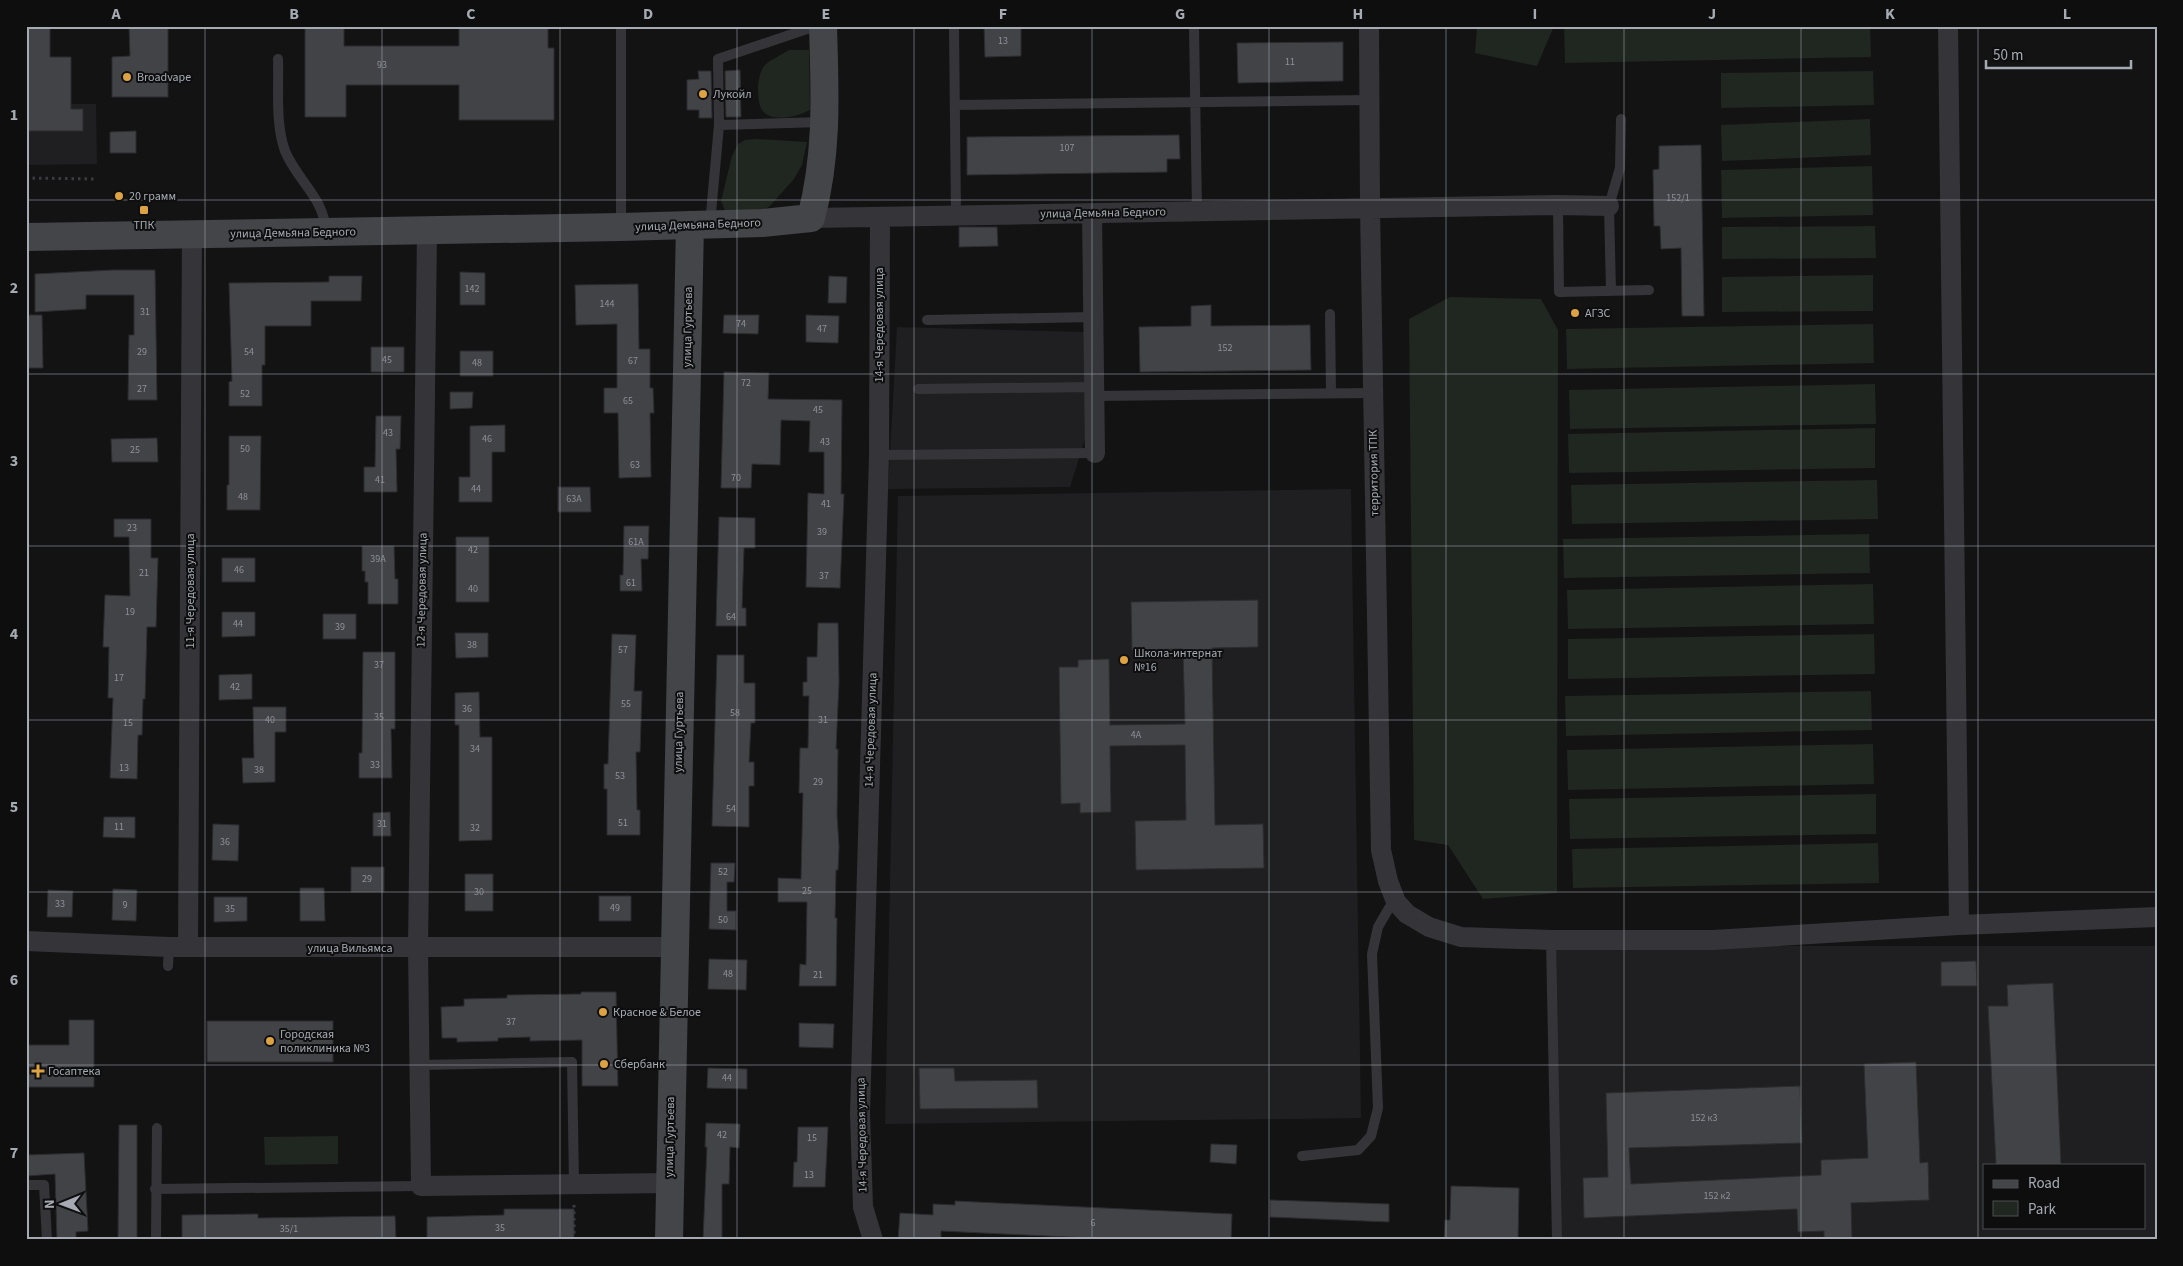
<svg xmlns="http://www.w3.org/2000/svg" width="2183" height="1266" font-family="'Source Sans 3',sans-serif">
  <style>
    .built { fill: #1f1f21; fill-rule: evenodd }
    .green { fill: #202620 }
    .building { fill: #424347; stroke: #2d2d30 }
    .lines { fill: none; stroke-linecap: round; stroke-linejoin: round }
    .path { stroke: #3b3c40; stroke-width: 3; stroke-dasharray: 2.5 4; stroke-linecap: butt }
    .lane { stroke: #353539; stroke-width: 10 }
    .street { stroke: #353539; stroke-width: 20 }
    .secondary { stroke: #434549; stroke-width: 28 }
    .grid { fill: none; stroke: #a6abb3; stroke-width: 1; stroke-opacity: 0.55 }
    .poi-dot { fill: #dca244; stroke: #0e0e0f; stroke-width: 2 }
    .labels { text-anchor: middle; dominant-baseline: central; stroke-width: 4; stroke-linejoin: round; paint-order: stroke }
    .number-label { font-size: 10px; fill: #8d9198 }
    .poi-label { font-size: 12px; fill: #a6abb3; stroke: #0e0e0f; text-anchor: start }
    .street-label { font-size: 12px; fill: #a6abb3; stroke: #0e0e0f }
    .neatline { fill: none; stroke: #a6abb3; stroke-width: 2 }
    .grid-label { font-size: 16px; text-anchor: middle; font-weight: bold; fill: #a6abb3 }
  </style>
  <rect width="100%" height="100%" fill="#131314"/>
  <!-- built -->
  <path class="built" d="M26,104H96L97,164L26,165Z
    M897,327L1085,332L1087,433L1070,487L888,489Z
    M1351,489L1361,1118L885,1124L898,496Z
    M1549,946H2157V1240H1554ZM1984,1165H2144V1227H1984Z"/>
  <!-- green -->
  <path class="green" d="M1477,26H1554L1537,66L1475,53Z
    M1564,26H1870L1871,57L1565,63Z
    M789,50H809L810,110C799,116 772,124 762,110C758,103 758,94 758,87C758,80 761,69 765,65C771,59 782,55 789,50Z
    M1873,71L1874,105L1721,108V73Z
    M1870,119L1871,155L1722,161L1721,125Z
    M756,139L807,142L802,165L794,179L770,206L757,214L725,210L721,201L732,156L738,144L745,140Z
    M1872,166L1873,215L1722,218L1721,170Z
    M1875,226L1876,258L1722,259V227Z
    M1873,275V311L1722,312V277Z
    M1450,297L1541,299L1558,330L1557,893L1483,899L1448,845L1414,840L1409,319Z
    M1873,324L1874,363L1567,369L1566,329Z
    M1875,384L1876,424L1570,429L1569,390Z
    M1875,428V468L1569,473L1568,434Z
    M1877,480L1878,519L1572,524L1571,485Z
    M1869,534L1870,573L1564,578L1563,539Z
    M1873,584L1874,624L1568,629L1567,590Z
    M1874,634L1875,674L1568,679V639Z
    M1871,691L1872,730L1566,736L1565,696Z
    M1873,744L1874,784L1568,790L1567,750Z
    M1876,794V834L1570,839L1569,799Z
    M1878,843L1879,883L1573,888L1572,849Z
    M338,1136V1164L265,1165L264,1137Z"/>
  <!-- building -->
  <path class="building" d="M26,26H50V57H71V109H83V131H26Z
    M129,26H168V97H112V57L130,56Z
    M305,26H344V46H459V26H548V48H554V120H459V85H346V117H305Z
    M984,26H1021V56L985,57Z
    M1343,42V81L1238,83L1237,43Z
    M740,70L741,117H726L725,71Z
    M698,71H711L712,118H699V110H687V80L699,79Z
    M136,131V153H110V132Z
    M1179,135L1180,159H1167V172L967,175V137Z
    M1701,145L1704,316H1682L1681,248L1661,249L1660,226H1654L1653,170L1659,169V146Z
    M959,227H997L998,246L959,247Z
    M113,270H155L157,400H128L129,335H134V295H86V309L35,312V274Z
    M460,272L485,273V305H460Z
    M329,276H362L361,301H311V326H265V365H262V406H229V382L232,381L229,283L329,282Z
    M829,276L847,277L846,303H828Z
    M638,284L639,349H650V388H653L654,413H650L651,477L619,478L618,413H604V388H617V324L576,325L575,285Z
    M1211,305V326L1310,325L1311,370L1140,372L1139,327L1191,326V306Z
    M26,315H42L43,368H26Z
    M724,315H759L758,334L723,333Z
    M806,315L839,316L838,343L806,342Z
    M371,347H404V372H371Z
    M460,351H493V376H460Z
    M724,372L769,373L768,399L842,400L841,494H844L840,588L806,587L808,493L824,494V452H809L810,421L781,420L780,465L752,464L751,488H721Z
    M450,392H473L472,408L450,409Z
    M376,416H401L400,449H396L397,492H364V467H375Z
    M505,425V452H492V502H459V477H470V426Z
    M229,436H261L260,510H227V485H229Z
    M157,438L158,462H112L111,439Z
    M558,487H590L591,512H558Z
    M719,517L755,518V548H744L742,608H746V626H716Z
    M114,519H151V558H158L156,627H147L145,699H143L142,735H138L137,779L110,778L113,698H108L109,647H103L105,595L130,596L129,537H114Z
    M624,526H649L648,559H641L642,591H620V575H623Z
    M456,537H489V602H456Z
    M362,546H394L395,579H398V604H368V582H365V571H362Z
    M222,558H255V582H222Z
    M1258,600V647L1212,648L1215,825L1263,824L1264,868L1136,870L1135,821L1186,820L1185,745L1110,746L1111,812L1080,813V803L1061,804L1059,667H1078V660L1109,659L1110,725L1185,724L1183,649L1132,650L1131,602Z
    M222,612H255V636L222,637Z
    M323,614H356V639H323Z
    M818,623H838L839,682L836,749H838L837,815L839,847L838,870H836L835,918H837L836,986H799L800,964L806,965L807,902H778V878L801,879L803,793H799L800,748H808L809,696H803V682H807V657H817Z
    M455,633H488V657L456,658Z
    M612,634L636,635L634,691H642L640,752H636L637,810H640V835H607V789H604V764H608Z
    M363,652H395V729H391L392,778H359V753H362Z
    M717,655H744V683H755V723H751L749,762H754V786H749V827L712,826Z
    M252,674V699L219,700V675Z
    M479,692L480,737H492V840L459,841V725H455V693Z
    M253,707H286V732H275V782L243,783L242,758H254Z
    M390,812L391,836H373V813Z
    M104,817H135V838L103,837Z
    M213,824L239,825L238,861L212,860Z
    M711,863H735L734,882H727V911H736V930L709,929Z
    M351,867H384V892H351Z
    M465,874H493V911H465Z
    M300,888H324L325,921H300Z
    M113,889L137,890L136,921L112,920Z
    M48,890L73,891L72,917H47Z
    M599,896H631V921H599Z
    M214,897H247V921L214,922Z
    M709,959L747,960L746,990L708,989Z
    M1976,961L1977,986H1941V962Z
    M2053,983L2061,1165H1996L1988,1006H2008L2007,985Z
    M581,992H616L618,1086H582V1040L530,1041V1037L498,1038V1041L457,1042V1038H442L441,1007L464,1006V999L507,998V995L581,994Z
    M69,1020H94V1087H26V1045H69Z
    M207,1021H333V1062H207Z
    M799,1023L834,1024L833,1048L799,1047Z
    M1916,1062L1920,1163L1928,1162L1929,1200L1851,1203L1852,1240H1824V1231L1798,1232L1797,1209L1584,1218L1583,1178L1608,1177L1606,1093L1800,1086L1802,1143L1629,1148L1631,1184L1821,1175V1160L1868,1158L1864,1064Z
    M708,1068L747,1069V1089L707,1088Z
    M919,1068H954L955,1081L1037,1080L1038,1108L920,1109Z
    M706,1123L740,1124L739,1148L730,1147L729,1184H722V1240H703L707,1147H705Z
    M119,1125H137V1240H118Z
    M798,1127H828L825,1187H793L794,1162H797Z
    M1211,1144L1237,1145L1236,1164L1210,1162Z
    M84,1153L88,1231L76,1232V1240H57L55,1174L26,1176V1155Z
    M1451,1186L1519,1188L1518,1240H1444L1445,1220H1450Z
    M1270,1200L1389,1204V1222L1270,1217Z
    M955,1201L1232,1214L1231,1240H1132L941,1231V1240H898L900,1213L933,1215V1204L955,1205Z
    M504,1209H574V1240H427V1217L504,1215Z
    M258,1214V1218L395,1216L396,1240H182V1215Z"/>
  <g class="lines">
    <!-- path -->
    <path class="path" d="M26,178L96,179
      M574,1240V1203"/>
    <!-- lane -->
    <path class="lane" d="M621,26V226
      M954,26L956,217
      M1194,26L1197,211
      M278,59C279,88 275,123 285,151C298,182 324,197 326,232
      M955,105L1369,100
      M719,125L823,122
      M1558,205L1559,292L1649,290
      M710,224L719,125L718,59L816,26
      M1611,291L1609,206L1620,168L1621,119
      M1330,314L1331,393
      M927,320L1093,317
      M918,389L1094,387
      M1094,396L1372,393
      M879,455L1095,453
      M1551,940L1557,1240
      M168,966L169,947
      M420,1065L572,1062L574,1184
      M1302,1156L1358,1150L1371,1136L1378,1108L1372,954L1378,927L1389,908L1396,902
      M26,1185H44L47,1240
      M155,1189L421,1186
      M156,1240L157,1128"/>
    <!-- street -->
    <path class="street" d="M1369,26L1370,208L1381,850L1388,881L1396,902L1407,914L1429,927L1461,937L1551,940H1713L1959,925L2157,917
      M1948,26L1959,925
      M1092,214L1095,453
      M811,218L1558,205L1609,206
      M427,232L418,948L421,1186L670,1183
      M26,941L169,947H673
      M188,947L192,235
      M873,1240L863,1207L860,1113L879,455L880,218"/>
    <!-- secondary -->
    <path class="secondary" d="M26,237L621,227L762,223L811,218C828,153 825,93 823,26
      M669,1240L690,225"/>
  </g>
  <!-- grid -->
  <path class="grid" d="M205,26V1240M382,26V1240M560,26V1240M737,26V1240M914,26V1240M1092,26V1240M1269,26V1240M1446,26V1240M1624,26V1240M1801,26V1240M1978,26V1240M26,200H2157M26,374H2157M26,546H2157M26,720H2157M26,892H2157M26,1065H2157"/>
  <!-- markers -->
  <g class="poi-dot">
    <circle cx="127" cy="77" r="5"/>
    <circle cx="703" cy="94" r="5"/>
    <circle cx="119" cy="196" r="5"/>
    <rect x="139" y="205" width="10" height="10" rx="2.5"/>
    <circle cx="1575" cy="313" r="5"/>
    <circle cx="1124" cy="660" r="5"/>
    <circle cx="603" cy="1012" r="5"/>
    <circle cx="270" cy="1041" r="5"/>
    <circle cx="604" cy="1064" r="5"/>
    <path d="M35.5 1063.5h5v5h5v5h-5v5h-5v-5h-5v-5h5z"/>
  </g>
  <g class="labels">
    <!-- number labels -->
    <g class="number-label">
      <text x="1003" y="41">13</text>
      <text x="1290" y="62">11</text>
      <text x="382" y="65">93</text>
      <text x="1067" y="148">107</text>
      <text x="1678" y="198">152/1</text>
      <text x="472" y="289">142</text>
      <text x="607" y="304">144</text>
      <text x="145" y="312">31</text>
      <text x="741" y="324">74</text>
      <text x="822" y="329">47</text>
      <text x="1225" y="348">152</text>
      <text x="142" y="352">29</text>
      <text x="249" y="352">54</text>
      <text x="387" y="360">45</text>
      <text x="633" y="361">67</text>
      <text x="477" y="363">48</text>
      <text x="746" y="383">72</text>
      <text x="142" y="389">27</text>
      <text x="245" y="394">52</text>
      <text x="628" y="401">65</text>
      <text x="818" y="410">45</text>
      <text x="388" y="433">43</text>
      <text x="487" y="439">46</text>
      <text x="825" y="442">43</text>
      <text x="245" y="449">50</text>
      <text x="135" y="450">25</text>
      <text x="635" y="465">63</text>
      <text x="736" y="478">70</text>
      <text x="380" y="480">41</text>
      <text x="476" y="489">44</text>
      <text x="243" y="497">48</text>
      <text x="574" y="499">63А</text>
      <text x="826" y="504">41</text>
      <text x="132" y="528">23</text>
      <text x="822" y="532">39</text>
      <text x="636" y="542">61А</text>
      <text x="473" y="550">42</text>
      <text x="378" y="559">39А</text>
      <text x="239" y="570">46</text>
      <text x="144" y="573">21</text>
      <text x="824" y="576">37</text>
      <text x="631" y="583">61</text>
      <text x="473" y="589">40</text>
      <text x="130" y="612">19</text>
      <text x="731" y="617">64</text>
      <text x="238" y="624">44</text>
      <text x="340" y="627">39</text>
      <text x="472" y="645">38</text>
      <text x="623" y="650">57</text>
      <text x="379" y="665">37</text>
      <text x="119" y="678">17</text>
      <text x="235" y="687">42</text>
      <text x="626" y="704">55</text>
      <text x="467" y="709">36</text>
      <text x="735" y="713">58</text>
      <text x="379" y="717">35</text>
      <text x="270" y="720">40</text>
      <text x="823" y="720">31</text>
      <text x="128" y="723">15</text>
      <text x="1136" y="735">4А</text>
      <text x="475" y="749">34</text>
      <text x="375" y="765">33</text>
      <text x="124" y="768">13</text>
      <text x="259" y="770">38</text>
      <text x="620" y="776">53</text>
      <text x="818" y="782">29</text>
      <text x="731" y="809">54</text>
      <text x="623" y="823">51</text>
      <text x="382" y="824">31</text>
      <text x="119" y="827">11</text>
      <text x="475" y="828">32</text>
      <text x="225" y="842">36</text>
      <text x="723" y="872">52</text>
      <text x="367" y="879">29</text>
      <text x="807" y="891">25</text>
      <text x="479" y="892">30</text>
      <text x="60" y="904">33</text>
      <text x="125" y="905">9</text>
      <text x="615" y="908">49</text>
      <text x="230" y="909">35</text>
      <text x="723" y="920">50</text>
      <text x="728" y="974">48</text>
      <text x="818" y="975">21</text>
      <text x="511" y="1022">37</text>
      <text x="727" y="1078">44</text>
      <text x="1704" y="1118">152 к3</text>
      <text x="722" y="1135">42</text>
      <text x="812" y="1138">15</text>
      <text x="809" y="1175">13</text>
      <text x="1717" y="1196">152 к2</text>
      <text x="1093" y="1223">6</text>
      <text x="500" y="1228">35</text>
      <text x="289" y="1229">35/1</text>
    </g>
    <!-- poi labels -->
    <g class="poi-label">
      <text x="137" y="77">Broadvape</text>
      <text x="713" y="94">Лукойл</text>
      <text x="129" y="196">20 грамм</text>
      <text x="144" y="225" text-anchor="middle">ТПК</text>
      <text x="1585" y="313">АГЗС</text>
      <text x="1134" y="653">Школа-интернат<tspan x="1134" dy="14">№16</tspan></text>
      <text x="613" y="1012">Красное &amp; Белое</text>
      <text x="280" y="1034">Городская<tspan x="280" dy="14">поликлиника №3</tspan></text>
      <text x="614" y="1064">Сбербанк</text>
      <text x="48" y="1071">Госаптека</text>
    </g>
    <!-- street labels -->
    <g class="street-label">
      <text transform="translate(1103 213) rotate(-1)">улица Демьяна Бедного</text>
      <text transform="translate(698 225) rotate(-2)">улица Демьяна Бедного</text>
      <text transform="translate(293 233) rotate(-1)">улица Демьяна Бедного</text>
      <text transform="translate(879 325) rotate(-90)">14-я Чередовая улица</text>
      <text transform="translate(688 327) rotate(-89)">улица Гуртьева</text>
      <text transform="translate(1374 473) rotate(-91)">территория ТПК</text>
      <text transform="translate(422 590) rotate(-89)">12-я Чередовая улица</text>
      <text transform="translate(190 591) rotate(-90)">11-я Чередовая улица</text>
      <text transform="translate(871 730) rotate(-88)">14-я Чередовая улица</text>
      <text transform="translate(679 732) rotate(-89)">улица Гуртьева</text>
      <text x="350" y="948">улица Вильямса</text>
      <text transform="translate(862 1135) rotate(-91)">14-я Чередовая улица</text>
      <text transform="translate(670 1137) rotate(-89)">улица Гуртьева</text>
    </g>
  </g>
  <!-- border -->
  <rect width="2183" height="1266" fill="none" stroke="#0e0e0f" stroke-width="55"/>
  <!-- legend -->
  <rect x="1983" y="1164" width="162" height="65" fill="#0e0e0f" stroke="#4b4d51"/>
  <rect x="1993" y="1180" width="25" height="8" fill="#434549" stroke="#4b4d51"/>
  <text x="2028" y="1188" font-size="15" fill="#a6abb3">Road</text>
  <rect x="1993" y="1201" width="25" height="15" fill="#202620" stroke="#4b4d51"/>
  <text x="2028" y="1214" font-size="15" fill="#a6abb3">Park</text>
  <!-- north arrow -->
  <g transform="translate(62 1204) rotate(269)" stroke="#0e0e0f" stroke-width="4" paint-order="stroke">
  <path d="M0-4L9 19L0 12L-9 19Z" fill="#a6abb3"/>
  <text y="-8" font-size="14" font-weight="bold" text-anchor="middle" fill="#a6abb3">N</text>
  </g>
  <!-- scale -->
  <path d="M1986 60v8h145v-8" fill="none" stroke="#a6abb3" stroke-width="2.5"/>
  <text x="1993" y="60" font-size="15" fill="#a6abb3" stroke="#0e0e0f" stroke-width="4" paint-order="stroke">50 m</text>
  <rect x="28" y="28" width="2128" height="1210" class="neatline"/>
  <g class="grid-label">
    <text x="116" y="19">A</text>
    <text x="294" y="19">B</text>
    <text x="471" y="19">C</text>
    <text x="648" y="19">D</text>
    <text x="826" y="19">E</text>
    <text x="1003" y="19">F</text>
    <text x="1180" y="19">G</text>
    <text x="1358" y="19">H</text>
    <text x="1535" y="19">I</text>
    <text x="1712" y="19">J</text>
    <text x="1890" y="19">K</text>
    <text x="2067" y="19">L</text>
    <text x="14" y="120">1</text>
    <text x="14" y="293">2</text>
    <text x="14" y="466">3</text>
    <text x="14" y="639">4</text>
    <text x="14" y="812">5</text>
    <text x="14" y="985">6</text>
    <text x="14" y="1158">7</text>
  </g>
</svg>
